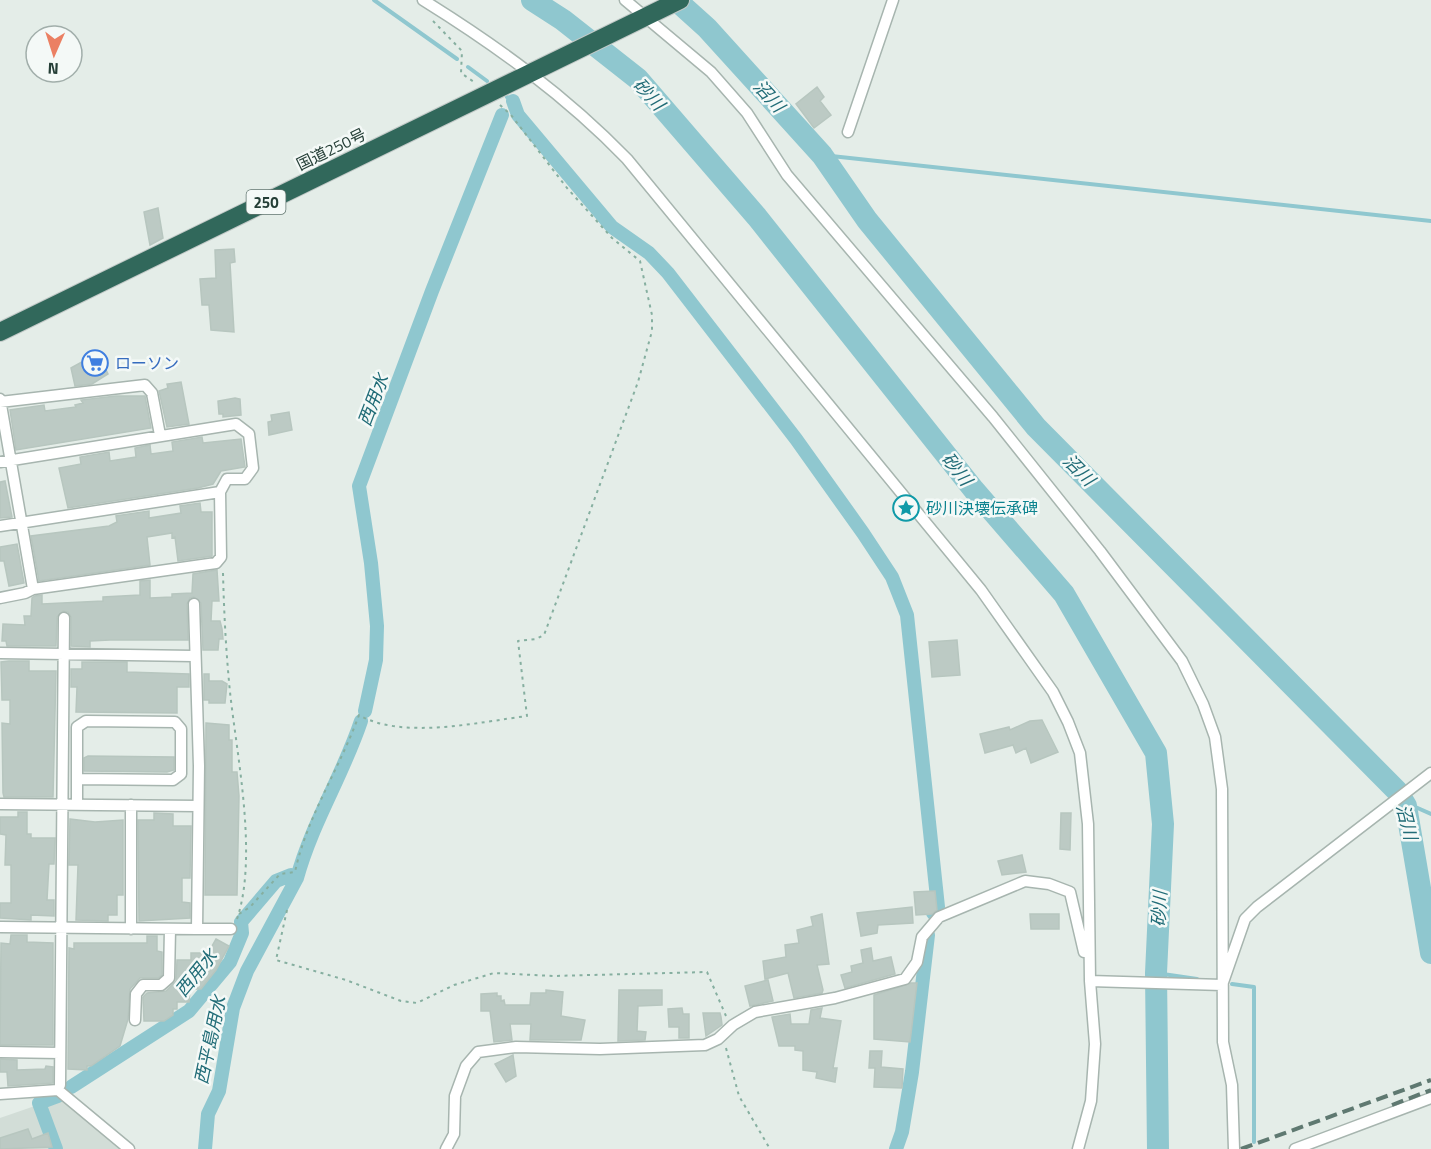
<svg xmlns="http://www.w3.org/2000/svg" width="1431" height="1149" font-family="'Titillium Web','Noto Sans JP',sans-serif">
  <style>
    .built { fill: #d2ddd7 }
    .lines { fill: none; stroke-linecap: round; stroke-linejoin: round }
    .stream { stroke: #8fc7cf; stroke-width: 4 }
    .canal { stroke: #8fc7cf; stroke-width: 14 }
    .river { stroke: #8fc7cf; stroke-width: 22 }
    .building { fill: #bccac4; stroke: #b7c6bf; stroke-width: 1.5 }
    .street-casing { stroke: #a7b5af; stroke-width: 13 }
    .highway-casing { stroke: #c2c9c7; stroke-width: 20 }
    .path { stroke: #86afa0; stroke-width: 2; stroke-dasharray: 3 4.5; stroke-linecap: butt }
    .street { stroke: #fff; stroke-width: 10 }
    .highway { stroke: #31685b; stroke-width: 18 }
    .rail { stroke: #5f7971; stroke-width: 4; stroke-dasharray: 12 6; stroke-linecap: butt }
    .labels { text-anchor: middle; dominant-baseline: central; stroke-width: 5; stroke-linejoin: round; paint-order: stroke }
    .shield { fill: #f4f9f7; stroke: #627670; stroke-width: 1.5 }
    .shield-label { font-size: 15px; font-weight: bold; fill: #243e36 }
    .street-label { font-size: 16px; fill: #243e36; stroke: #f4f9f7 }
    .shop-label { font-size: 16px; fill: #366cbe; stroke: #f4f9f7; text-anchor: start }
    .culture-label { font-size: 16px; fill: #0d838f; stroke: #f4f9f7; text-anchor: start }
    .water-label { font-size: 18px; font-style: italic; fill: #216c77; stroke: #f4f9f7 }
  </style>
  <rect width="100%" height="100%" fill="#e4ede8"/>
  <!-- built -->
  <path class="built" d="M58,1098L122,1149H0V1118Z"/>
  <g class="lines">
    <!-- stream -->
    <path class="stream" d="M374,0L457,59
      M468,67L487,81
      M507,97L513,101
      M822,155L1431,221
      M1406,806H1413L1431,814
      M1156,973L1197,979
      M1232,984L1254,987V1142"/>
    <!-- canal -->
    <path class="canal" d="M513,101L518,115L612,227L649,253L668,273L796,439L863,533L892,577L907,615L938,907L933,913
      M365,711L376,660L377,626L371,563L359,486L432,291L502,115
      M71,1087L189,1011L230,962L242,933L241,922L276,881L291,875L297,878C312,823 343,775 361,721
      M56,1149L39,1103L58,1096
      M205,1149L208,1114L219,1091L233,1008L247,971L297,878
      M896,1149L902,1132L912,1072L928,935"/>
    <!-- river -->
    <path class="river" d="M532,0L563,20L638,79L757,217L974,490L1064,594L1156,753L1163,824L1156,973L1158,1149
      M676,0L707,28L822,155L867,220L1036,427L1397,791L1406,806L1431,953"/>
  </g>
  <!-- building -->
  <path class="building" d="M817,87L824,97L820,101L831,115L814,128L796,104Z
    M158,208L163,238L150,245L144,212Z
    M234,249L235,262L230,263L234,332L211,330L209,305H202L200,279L216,278L215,250Z
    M98,353L108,374L92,384L75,386L71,368Z
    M181,382L189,424L167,427L159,391L168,388L167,384Z
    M116,396H145L151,428L16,450L10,410L44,405L45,411L76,407L75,405L83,403L81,400Z
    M235,398L240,399L241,415L223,417V414H219L218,401Z
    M289,412L292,430L269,435L268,422L272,421L271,415Z
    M202,437L203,443L241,439L245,467L221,471L213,484L198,488L68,508L59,468L81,464L80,457L109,452L110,461L136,457L135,448L150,445L151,454L173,451L172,442Z
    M5,481L12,517L0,518V482Z
    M200,503L201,512H212V556L178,561L175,537L172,538V533L147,537L150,565L39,581L31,536L109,526L117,522L116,516L149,511V518L181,513L180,506Z
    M17,544L24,583L9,586L4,561H0V547Z
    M217,570L219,601H212L211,621H220L222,629L223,639H219L218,650H203L201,603L194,597L190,598L187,604L188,640H110L90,641V647L71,646V617L68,612L63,611L57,617L56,646H7L6,641H2L3,624L25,625L24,616H31L32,598L35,596L42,595V604L103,601V597L140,595V581L150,580V598L172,597V594L192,593L193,574Z
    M957,640L960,675L932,677L929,642Z
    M9,661H29V671H56L53,797H4L3,793L2,723L10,724V700H2L1,662Z
    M82,662H127V672L189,674V687H177V713L76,712L77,687H71V669H82Z
    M204,674H209V681H222L227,684L225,703H209V700H204Z
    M1042,720L1058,752L1031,763L1026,748L1016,753L1013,745L985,753L980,734L1009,727L1010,730L1030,721Z
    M206,723L229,725V740H232V772H237L239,796L237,895H205Z
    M88,756L174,757V770L167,772L84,771V758Z
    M18,812H27V834H31V838H55L54,864H49L47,900H54V916L31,915V920L0,918V903H11V865H5L6,835L0,834V817H18Z
    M154,813L173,814V826H191L190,878H182V902L190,903V918L139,921L138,820H154Z
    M1061,813H1071L1070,850L1060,849Z
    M70,819L95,822L123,820V895H117V915H108V921L76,920L78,865H69Z
    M1022,855L1026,872L1002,875L998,861Z
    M935,891L937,910L932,914L916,915L914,892Z
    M912,907L913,923L878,925L877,933L861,936L857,913Z
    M822,914L829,964L817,965L823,990L822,993L794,998L788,973L765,979L763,961L786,957L785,945L799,943L797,930L813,926L811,917Z
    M1030,914H1059V929H1031Z
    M11,935H27V942L53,943V1045H0L1,943L10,944Z
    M147,936H157V951L162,952V975L158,978H140L130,989L128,1019L120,1046L91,1066H87V1070L68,1069L69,948L74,949V943H147Z
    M216,939L229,946L216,970L201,989H190L189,1002H177V1009H173V1015L164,1021H144L143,997L147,993L166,991L176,981L177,960H191V953H208Z
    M871,948L873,961L891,957L895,974L845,988L841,975L852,972L851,966L863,963L861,950Z
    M768,980L773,1001L750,1006L745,986Z
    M911,983H917L910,1042L874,1039V995Z
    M546,990L563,992L561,1016L585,1020L581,1040H530L531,1024H510L512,1040L494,1042L490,1011H481V994L497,993V996H501V1001L504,1000L505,1005H530L531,993H546Z
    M619,990H662V1005L638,1006L637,1031L646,1032L645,1040L618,1041Z
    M682,1008L683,1014H689V1038H679V1027H669L668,1009Z
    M822,1008L820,1018L841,1021L833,1068H837L835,1082L816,1078L817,1072L803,1070V1051L795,1050V1046H779L772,1017L790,1014L791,1024H809L811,1010Z
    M703,1013H720L721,1017L722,1025L706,1036Z
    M870,1051H882L881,1067L903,1069L902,1088L874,1087L875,1068H869Z
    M513,1055L516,1076L506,1082L495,1064Z
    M0,1059L17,1060V1070L45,1069L46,1066L53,1067V1083L8,1086L7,1072H0Z
    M28,1129L32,1139L48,1133L52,1147L0,1149V1138Z"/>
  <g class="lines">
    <!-- street casing -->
    <g class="street-casing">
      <path id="street" d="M423,0C497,46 566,96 627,159L981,590L1053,692L1068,722L1080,753L1088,824L1090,981L1095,1044L1091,1101L1078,1149
        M625,0L711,72L747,113L787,175L993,417L1100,551L1182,661L1203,704L1215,737L1222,789L1223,1042L1232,1085L1234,1149
        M848,132L893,0
        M0,399L33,589
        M0,402L145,385L152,393L160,435
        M0,462L236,424L249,434L253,468L245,479H227L220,492L221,557L216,563L33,589L25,593L0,598
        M0,526L220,492
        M0,653L193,656
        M0,804L198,806
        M77,805V727L86,721L175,722L181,729V774L173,780L77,779
        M0,927L197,929L199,766L194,604
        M131,929V805
        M197,929H231
        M1090,981L1222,985L1245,919L1257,907L1431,773
        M135,1020L136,994L143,985H161L169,978L170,929
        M0,1052L60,1053
        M60,1085L64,618
        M0,1094L58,1090L129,1149
        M446,1149L454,1134L455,1096L466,1066L478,1052L516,1047L600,1049L705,1045L718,1039L733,1025L755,1012L835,998L905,979L917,962L922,937L939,917L1025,881L1049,884L1070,892L1084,952
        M1295,1149L1431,1098"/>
    </g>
    <!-- highway casing -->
    <g class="highway-casing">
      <path id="highway" d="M0,332L680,0"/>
    </g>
    <!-- path -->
    <path class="path" d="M433,21L462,51L461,73L474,82
      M223,573C224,613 226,652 230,692C237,757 258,857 237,919
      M287,910L276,960L346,980L401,1001L417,1003L454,985L494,973L553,976L707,972L726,1016
      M239,914L250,907L280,874L295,872C307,816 340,768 359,715C402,740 479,722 527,716L518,641L536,639L544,635L638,382L652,331V315L640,261L612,238L567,188L511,115L500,105
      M726,1048L739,1096L770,1149"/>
    <!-- street -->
    <use href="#street" class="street"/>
    <!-- highway -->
    <use href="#highway" class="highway"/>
    <!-- rail -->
    <path class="rail" d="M1392,1105L1431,1090
      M1241,1149L1431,1080"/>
  </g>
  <!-- icons -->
  <defs>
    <g id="supermarket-ring" transform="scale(1.35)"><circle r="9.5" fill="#f4f9f7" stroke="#3f7fe0" stroke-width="1.5"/><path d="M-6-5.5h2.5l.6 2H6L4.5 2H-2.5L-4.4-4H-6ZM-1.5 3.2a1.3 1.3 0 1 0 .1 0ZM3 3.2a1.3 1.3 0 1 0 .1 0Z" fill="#3f7fe0"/></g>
    <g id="sight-ring" transform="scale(1.35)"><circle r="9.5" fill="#f4f9f7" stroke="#0f9aa8" stroke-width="1.5"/><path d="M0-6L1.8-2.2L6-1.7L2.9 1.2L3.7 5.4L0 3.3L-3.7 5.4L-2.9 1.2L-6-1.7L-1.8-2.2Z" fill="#0f9aa8"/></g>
  </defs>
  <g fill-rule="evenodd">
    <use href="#supermarket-ring" x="95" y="363"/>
    <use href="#sight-ring" x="906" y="508"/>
  </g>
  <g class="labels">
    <!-- shield labels -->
    <rect class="shield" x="246.5" y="190" width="39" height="24" rx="4.5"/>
    <g class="shield-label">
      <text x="266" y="202">250</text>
    </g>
    <!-- street labels -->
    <g class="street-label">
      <text transform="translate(331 149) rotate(-26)">国道250号</text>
    </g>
    <!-- shop labels -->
    <g class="shop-label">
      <text x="115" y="363">ローソン</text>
    </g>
    <!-- culture labels -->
    <g class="culture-label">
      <text x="926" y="508">砂川決壊伝承碑</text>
    </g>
    <!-- water labels -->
    <g class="water-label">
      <text transform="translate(649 94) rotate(47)">砂川</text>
      <text transform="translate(769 96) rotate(48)">沼川</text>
      <text transform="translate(373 400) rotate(-69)">西用水</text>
      <text transform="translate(957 469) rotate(52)">砂川</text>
      <text transform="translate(1079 470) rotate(45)">沼川</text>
      <text transform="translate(1407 822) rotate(76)">沼川</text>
      <text transform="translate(1159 909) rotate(-87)">砂川</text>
      <text transform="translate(196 973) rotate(-51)">西用水</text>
      <text transform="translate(210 1040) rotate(-78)">西平島用水</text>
    </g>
  </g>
  <!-- north arrow -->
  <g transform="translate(54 54) rotate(183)"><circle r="28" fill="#f4f9f7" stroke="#a1aeaa" stroke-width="1.5"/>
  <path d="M0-4.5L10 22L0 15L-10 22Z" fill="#eb8063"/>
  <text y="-9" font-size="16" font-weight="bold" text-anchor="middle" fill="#243e36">N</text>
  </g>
</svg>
